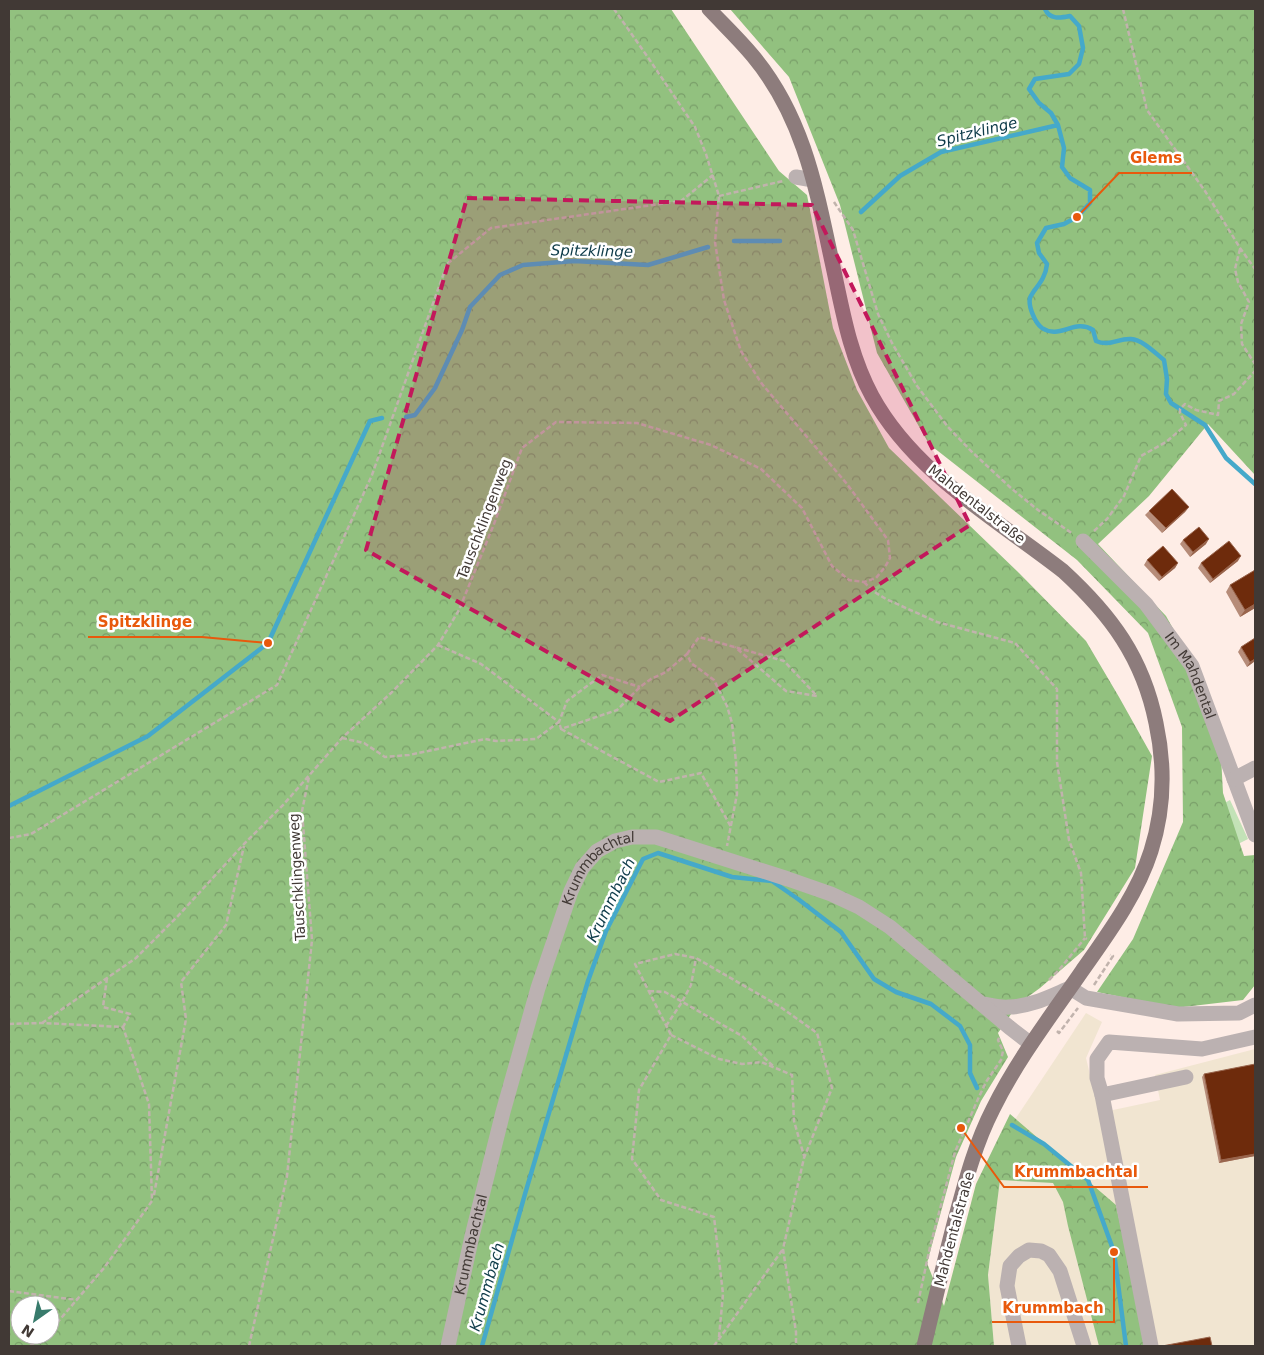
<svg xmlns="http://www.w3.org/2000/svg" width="1264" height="1355" font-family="'DejaVu Sans',sans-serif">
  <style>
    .commercial { fill: #f1e5d1 }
    .grass { fill: #c3e2b7 }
    .forest { fill: url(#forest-crowns); fill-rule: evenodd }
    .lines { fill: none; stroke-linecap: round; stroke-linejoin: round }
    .stream { stroke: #45a9ca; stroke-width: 4.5 }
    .path { stroke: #c1b3ad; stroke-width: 2.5; stroke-dasharray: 5 2.5; stroke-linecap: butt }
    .minor { stroke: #bbb1b1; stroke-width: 15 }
    .major { stroke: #8d7c7c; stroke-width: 15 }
    .wall { fill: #b68c79 }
    .shaded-wall { fill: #99654d }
    .building { fill: #6e2b0c; stroke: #99654d }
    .marked { fill: #c2185b; fill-opacity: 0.2; stroke: #c2185b; stroke-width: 4; stroke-dasharray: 10 6; stroke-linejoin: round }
    .labels { text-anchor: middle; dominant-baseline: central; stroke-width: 5; stroke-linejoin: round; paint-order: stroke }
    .street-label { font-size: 14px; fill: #413935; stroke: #fff }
    .water-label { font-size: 15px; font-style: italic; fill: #0e3b49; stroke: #fff }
    .leader { fill: none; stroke: #e8590c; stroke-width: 2 }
    .callout-dot { fill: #e8590c; stroke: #fff; stroke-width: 2 }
    .callout-label { font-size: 15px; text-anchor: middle; font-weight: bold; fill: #e8590c; stroke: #fff; stroke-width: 5; stroke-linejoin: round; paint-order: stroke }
  </style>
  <defs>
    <pattern id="forest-crowns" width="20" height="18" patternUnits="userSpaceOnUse" patternTransform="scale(1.25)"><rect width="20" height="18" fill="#92c17f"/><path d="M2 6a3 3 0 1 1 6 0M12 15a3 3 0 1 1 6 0" fill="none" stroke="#799e69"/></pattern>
  </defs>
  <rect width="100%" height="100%" fill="#feede6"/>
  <!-- commercial -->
  <path class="commercial" d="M1086,1013L1102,1022L1086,1058L1099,1113L1160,1100L1155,1075L1255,1049V1346H1147L1016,1118Z
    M1000,1180L1053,1183L1076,1218L1112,1346H994L988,1275Z"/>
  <!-- grass -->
  <path class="grass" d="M1230,800L1248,839L1234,846L1215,808Z"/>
  <!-- forest -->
  <path class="forest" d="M9,9H671L779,171L807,195L833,328L857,390L889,448L1019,573L1086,641L1119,697L1152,756L1135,868L1084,950L1040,988L1018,1004L998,1033L1008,1057L981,1101L956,1157L927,1263L944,1306L976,1184L1010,1114L1116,1205L1147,1346H1099L1068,1226L1063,1202L1053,1183L1000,1180L988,1275L994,1346H9ZM20,1305H50V1335H20Z
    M730,9H1255V475L1208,424L1149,496L1098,544L1166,616L1200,677L1220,738L1223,793L1244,856L1255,855V985L1243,1000L1175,1008L1097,992L1133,939L1183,822L1182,727L1148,633L1077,560L929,444L877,353L840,205L789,77Z"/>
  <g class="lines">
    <!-- stream -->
    <path class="stream" d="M1045,9C1050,20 1060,18 1070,16L1079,26L1083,48L1079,64L1069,74L1035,79L1029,89L1039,103L1051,113L1058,125L1064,148L1062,167L1070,178L1090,190V203L1077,217L1064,224L1046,228L1037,243L1039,253L1047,264C1046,275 1041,282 1034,291C1033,293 1031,295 1030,298C1028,306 1035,323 1042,328C1060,340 1074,318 1093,330L1096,341C1110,347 1118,338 1131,339C1143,340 1155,353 1164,360L1167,379L1166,394L1171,403L1205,425L1226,458L1255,484
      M861,212L900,176L941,152L1058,125
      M734,241H780
      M406,417L415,415L435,388L462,330L470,307L500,275L523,265L574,261L648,265L708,247
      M9,806L148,736L268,643L370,421L382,418
      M1012,1125L1044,1144L1088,1180L1114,1252L1126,1346
      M482,1346L525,1194L588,981L606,931L643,859L658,853L732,877L772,881L798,899L841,932L874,979L896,992L931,1004L960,1026L970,1045V1073L977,1088"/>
    <!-- path -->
    <path class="path" d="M1123,9L1147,110L1205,191L1240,248L1255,269
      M719,196L783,181
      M834,202L853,230L878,314L892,343L917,386L948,427L971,451L1012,489L1038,510L1073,534
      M1240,249L1235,269L1238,282L1249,302L1241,324L1242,344L1255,364
      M1094,531L1107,519L1124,496L1141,456L1166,442L1186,425L1180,413V409L1185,404L1196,410L1218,415L1219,401L1234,394L1255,371
      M864,582L873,591L886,599L937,622L1015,643L1057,689V762L1069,840L1081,873L1085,938L1087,939
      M438,645L481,664L559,722L567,701L602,675L640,687
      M687,654L699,637L784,661L817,696L786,691L735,647
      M561,729L659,782L701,773L731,827
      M342,738L364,743L385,757L409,755L485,739L496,741L536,739L559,722L561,729L617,710L640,687L651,679L666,672L687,654L691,663L714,680L727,706L732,723L736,762L737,794L727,846
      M9,838L31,834L277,685L372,475L447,264L491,228L681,201L713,175
      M107,978L103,1007L130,1014L123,1027
      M1049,980L1059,970L1085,938
      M1094,985L1113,956L1110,955
      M649,991L665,992L742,1036L773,1066
      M42,1023L136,958L177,917L244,844L284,804L342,738L392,692L438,645L459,610L494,524L522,448L556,422L637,423L711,445L761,469L802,508L832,566L849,580L864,582L876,578L885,567L890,558L888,540L847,484L762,384L741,351L724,300L715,242L719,196L706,154L695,127L647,56L614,9
      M9,1024L42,1023L123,1027L149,1104L152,1201L104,1268L50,1331
      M666,1026L682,1002L691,985L696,958
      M1057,1031L1059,1033L1078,1008
      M671,1035L719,1059L742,1064L761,1062L792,1075L794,1121L804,1156
      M154,1195L186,1019L181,982L226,925L244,846
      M9,1291L77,1300
      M918,1303L930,1247L955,1152L978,1099L986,1082L1001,1060L1003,1051L998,1040L1000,1036
      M719,1337L723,1294L714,1217L661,1200L632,1159L639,1090L671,1035L635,964L675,954L696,958L779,1006L817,1033L832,1088L804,1158L783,1249L796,1332V1346
      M30,1346L45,1335
      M249,1346L287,1176L312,940L302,811L309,777
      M714,1346L783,1249"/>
    <!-- minor -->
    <g class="minor">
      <path d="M796,177L813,180"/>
      <path id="s1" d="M1083,541L1146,604L1192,666L1255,835"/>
      <path d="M1234,779L1255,768"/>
      <path d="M982,1004C991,1005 1000,1008 1009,1007C1030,1007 1051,996 1070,988L1086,998L1178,1014L1239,1013L1255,1005"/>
      <path d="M1186,1077L1102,1095L1097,1078V1059L1109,1042L1202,1049L1255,1037"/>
      <path d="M1102,1095L1151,1346"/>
      <path id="s2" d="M448,1346L472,1236L503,1112L538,988L555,938L571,891L582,868L597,851L615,841L632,837H656L788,879L831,894L859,907L890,927L1009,1027L1031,1044"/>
      <path d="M1019,1346L1007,1286L1010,1266L1019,1256L1029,1250L1041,1251L1049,1255L1060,1271L1084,1346"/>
    </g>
    <!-- major -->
    <path class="major" d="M709,9C723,24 739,39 753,56C803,116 816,187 832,262C842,307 849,354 872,396C914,473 995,518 1063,571C1111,615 1143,658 1156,723C1165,765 1164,810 1151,851C1137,895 1108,934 1082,971C1051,1016 1017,1060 993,1109C975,1144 965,1183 955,1220C944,1262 934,1304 924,1346"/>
  </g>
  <!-- wall -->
  <path class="wall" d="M1189,507L1185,512L1162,533L1145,515L1149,511Z
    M1183,540L1206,544L1190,557L1180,544Z
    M1147,560L1178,563L1175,568L1159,581L1144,565Z
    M1238,561L1210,583L1198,568L1201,563Z
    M1255,570V608L1240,617L1226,592L1230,585Z
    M1241,647L1255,661L1247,667L1238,652Z
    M1204,1074L1255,1156L1219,1163L1202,1077Z"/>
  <!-- shaded-wall -->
  <path class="shaded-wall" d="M1189,507L1185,512L1162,533L1166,528Z
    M1209,539L1206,544L1190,557L1193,552Z
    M1241,556L1238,561L1210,583L1213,579Z
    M1178,563L1175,568L1159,581L1162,577Z
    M1255,604V608L1240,617L1245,610Z
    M1255,659V661L1247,667L1250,662Z
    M1255,1154V1156L1219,1163L1221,1160Z"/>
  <!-- building -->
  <path class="building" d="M1172,489L1189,507L1166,528L1149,511Z
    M1199,527L1209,539L1193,552L1183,540Z
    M1229,541L1241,556L1213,579L1201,563Z
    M1163,546L1178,563L1162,577L1147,560Z
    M1255,570V604L1245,610L1230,585Z
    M1255,638V659L1250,662L1241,647Z
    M1255,1064V1154L1221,1160L1204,1074Z
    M1210,1337L1212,1346H1162Z"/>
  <!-- marked area -->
  <path class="marked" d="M467,198L812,205L970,525L670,721L366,550Z"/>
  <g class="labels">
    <!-- street labels -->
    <g class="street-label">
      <text transform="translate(977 504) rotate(38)">Mahdentalstraße</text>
      <text transform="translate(484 519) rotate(-69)">Tauschklingenweg</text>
      <text stroke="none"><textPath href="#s1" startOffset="174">Im Mahdental</textPath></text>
      <text stroke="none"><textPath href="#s2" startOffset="509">Krummbachtal</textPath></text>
      <text transform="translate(297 877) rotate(-93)">Tauschklingenweg</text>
      <text transform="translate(954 1229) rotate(-75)">Mahdentalstraße</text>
      <text stroke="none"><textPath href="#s2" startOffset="104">Krummbachtal</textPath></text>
    </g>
    <!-- water labels -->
    <g class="water-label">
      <text transform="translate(977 132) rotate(-14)">Spitzklinge</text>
      <text transform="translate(592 251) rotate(1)">Spitzklinge</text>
      <text transform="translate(611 900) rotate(-64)">Krummbach</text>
      <text transform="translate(487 1287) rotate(-74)">Krummbach</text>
    </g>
  </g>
  <!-- callouts -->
  <path class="leader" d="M1077 217L1119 173H1192M268 643L202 637H88M961 1128L1004 1187H1148M1114 1252L1114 1322H992"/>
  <g class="callout-dot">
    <circle cx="1077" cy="217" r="5"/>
    <circle cx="268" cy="643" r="5"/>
    <circle cx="961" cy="1128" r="5"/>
    <circle cx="1114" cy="1252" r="5"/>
  </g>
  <g class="callout-label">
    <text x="1156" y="163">Glems</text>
    <text x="145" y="627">Spitzklinge</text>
    <text x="1076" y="1177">Krummbachtal</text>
    <text x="1053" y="1313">Krummbach</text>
  </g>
  <!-- border -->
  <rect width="1264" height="1355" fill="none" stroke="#413935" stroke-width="20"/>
  <!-- north arrow -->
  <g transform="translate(35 1320) rotate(213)"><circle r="24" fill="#ffffff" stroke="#b3b0ae"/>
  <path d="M0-4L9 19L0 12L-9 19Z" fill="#387b6c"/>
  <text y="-8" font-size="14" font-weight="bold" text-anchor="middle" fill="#413935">N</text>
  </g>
</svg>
